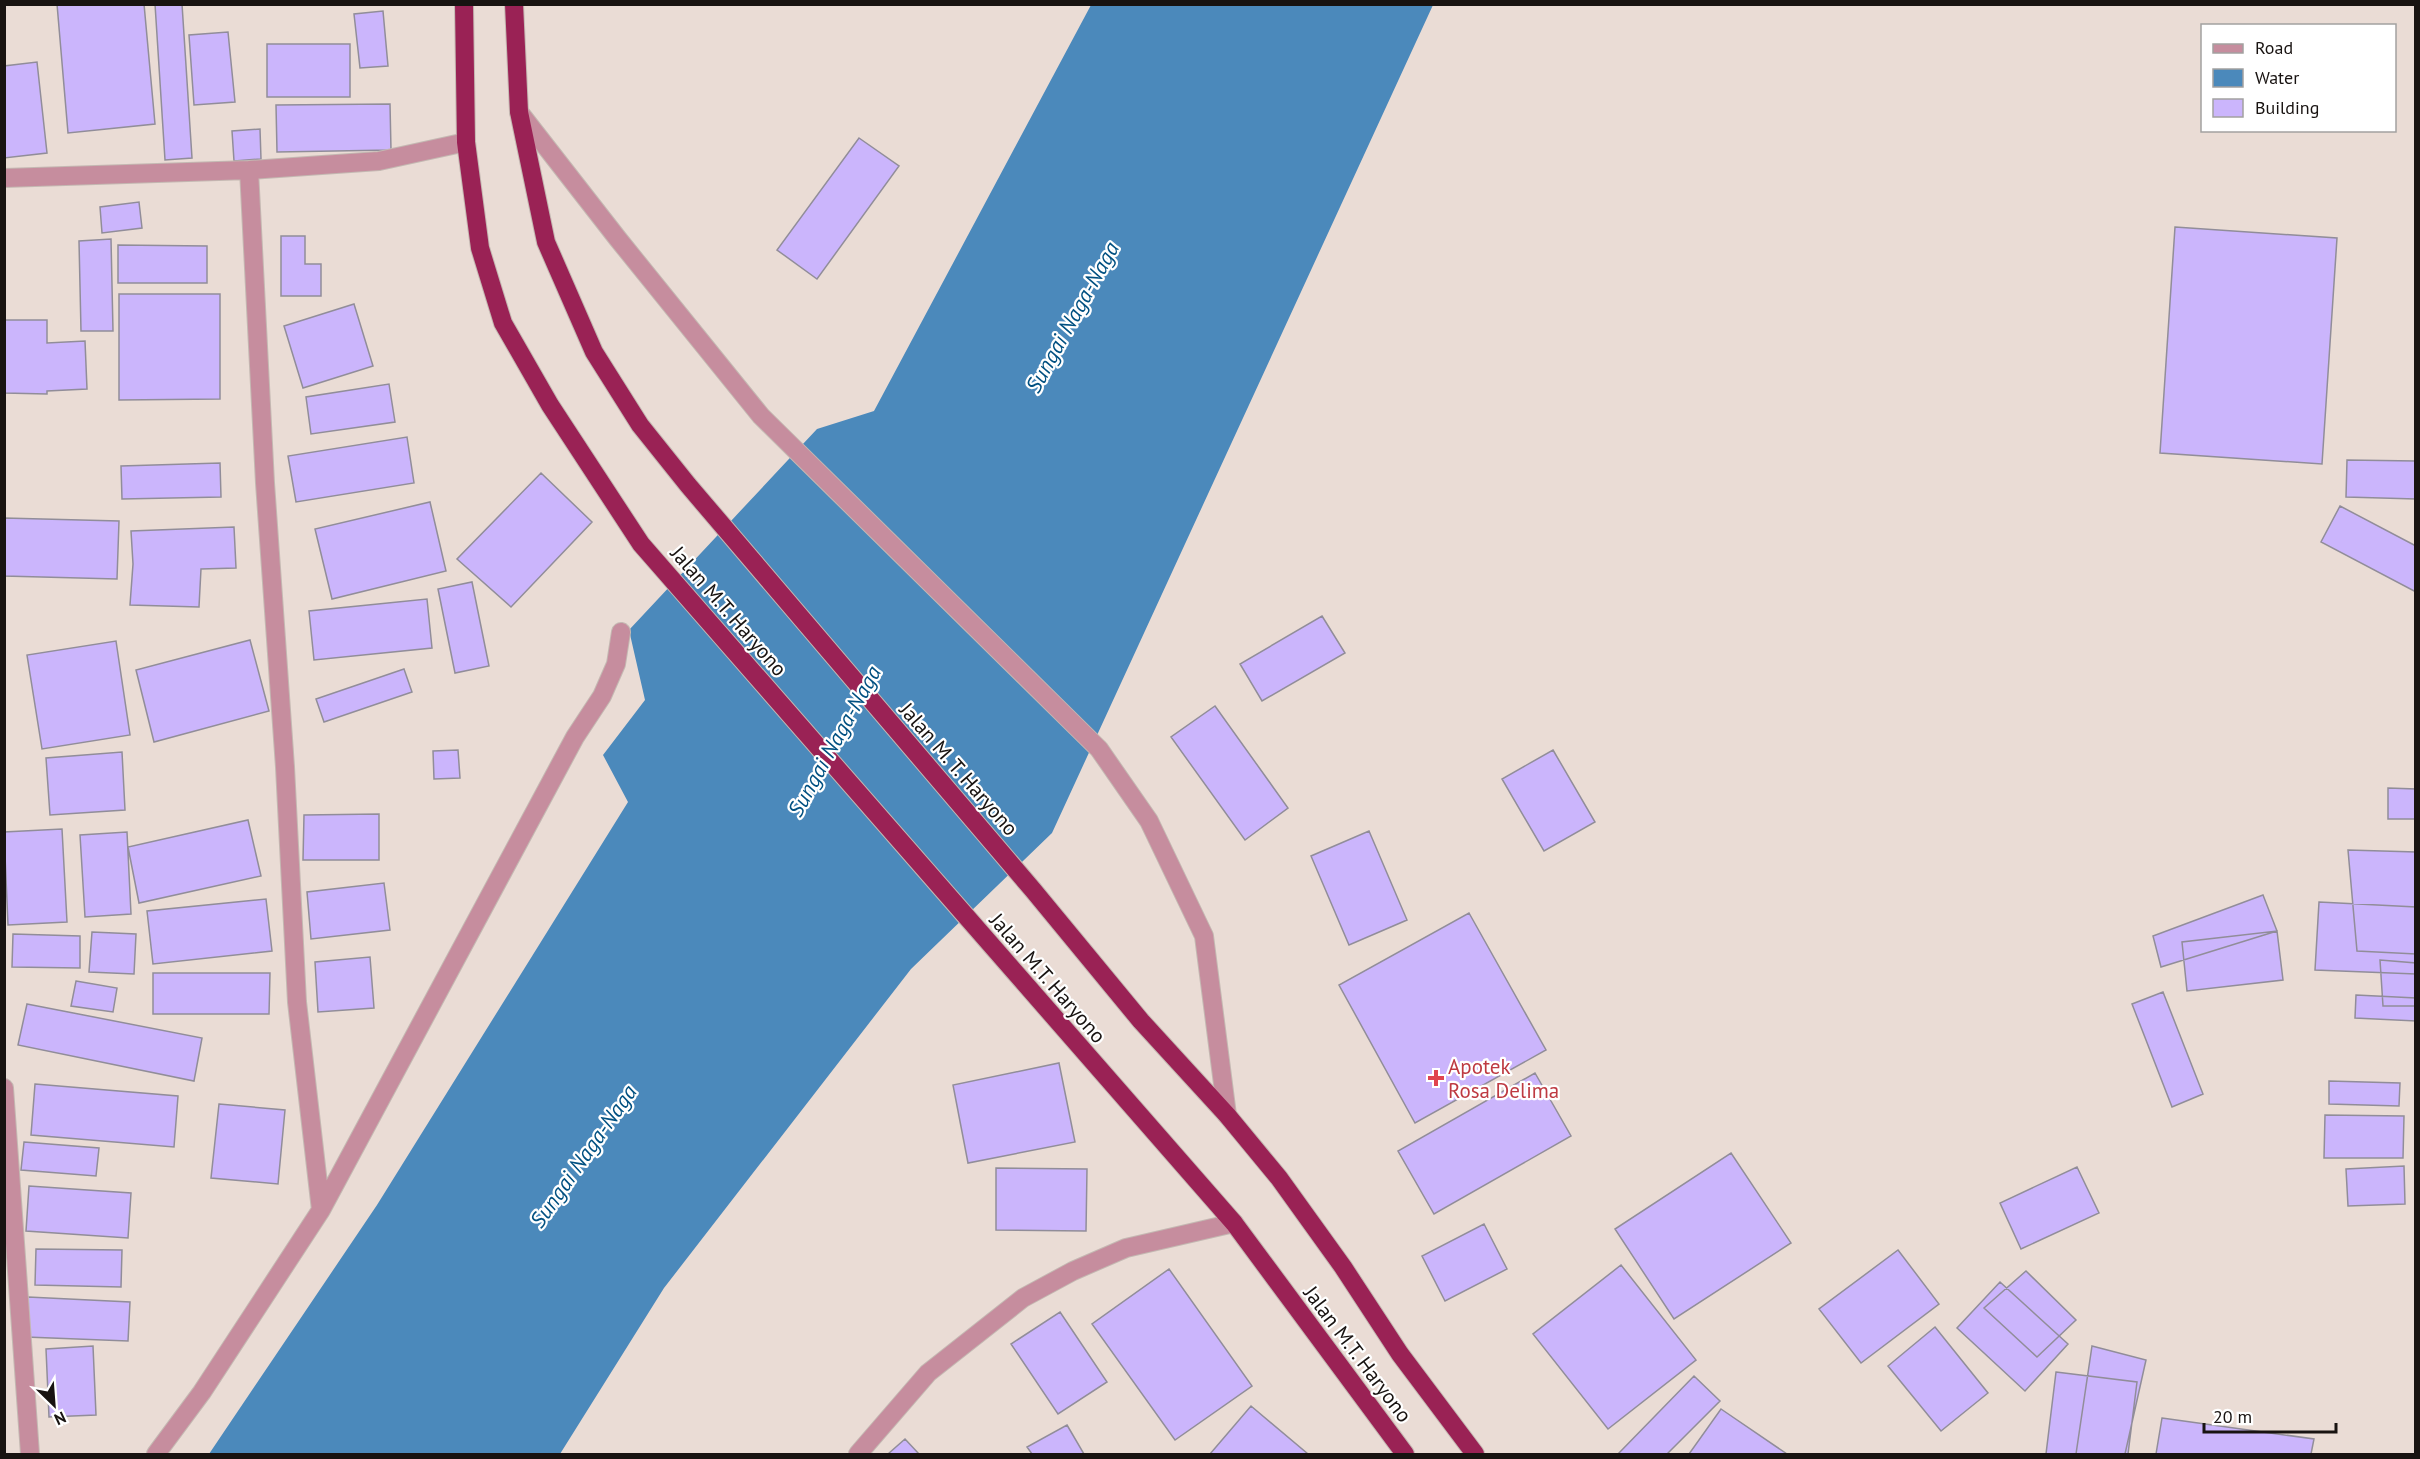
<svg xmlns="http://www.w3.org/2000/svg" width="2420" height="1459" font-family="'PT Sans',sans-serif">
  <style>
    .water { fill: #4b89bb }
    .building { fill: #cbb5fc; stroke: #918d99; stroke-width: 1.5 }
    .lines { fill: none; stroke-linecap: round; stroke-linejoin: round }
    .lane-casing { stroke: #c4b8b2; stroke-width: 20 }
    .street-casing { stroke: #c4b8b2; stroke-width: 20 }
    .highway-casing { stroke: #c4b8b2; stroke-width: 20 }
    .lane { stroke: #c68d9e; stroke-width: 18 }
    .street { stroke: #c68d9e; stroke-width: 18 }
    .highway { stroke: #9a2255; stroke-width: 18 }
    .health-dot { fill: #e0444e; stroke: #fff; stroke-width: 2 }
    .labels { text-anchor: middle; dominant-baseline: central; stroke-width: 4.5; stroke-linejoin: round; paint-order: stroke }
    .street-label { font-size: 21px; fill: #181311; stroke: #fff }
    .health-label { font-size: 21px; fill: #be3a42; stroke: #fff; text-anchor: start }
    .water-label { font-size: 22px; font-style: italic; fill: #015081; stroke: #fff }
  </style>
  <rect width="100%" height="100%" fill="#eadcd5"/>
  <!-- water -->
  <path class="water" d="M1091,5H1433L1052,833L911,969L664,1288L560,1454H209L377,1205L628,802L603,755L645,700L629,630L817,429L874,411Z"/>
  <!-- building -->
  <path class="building" d="M57,4H144L155,124L68,133Z
    M155,4H182L192,158L165,160Z
    M383,11L388,66L360,68L354,14Z
    M228,32L235,102L194,105L189,35Z
    M267,44H350V97H267Z
    M37,62L47,153L4,158V66Z
    M390,104L391,150L277,152L276,105Z
    M260,129L261,159L234,161L232,131Z
    M859,138L899,166L817,279L777,250Z
    M139,202L142,228L102,233L100,207Z
    M2175,227L2337,238L2322,464L2160,453Z
    M281,236H305V264H321V296H281Z
    M111,239L113,331H81L79,241Z
    M118,245L207,246V283H118Z
    M119,294H220V399L119,400Z
    M354,304L373,366L303,388L284,326Z
    M4,320H47V343L85,341L87,389L47,391V394L4,393Z
    M389,384L395,422L311,434L306,397Z
    M407,437L414,483L296,502L288,456Z
    M2347,460L2416,461V499L2346,497Z
    M220,463L221,497L122,499L121,466Z
    M541,473L592,522L511,607L457,559Z
    M430,502L446,571L332,599L315,529Z
    M2340,506L2416,546V592L2321,542Z
    M4,518L119,521L117,579L4,576Z
    M234,527L236,568L201,569L199,607L130,605L133,564L131,531Z
    M472,582L489,666L455,673L438,589Z
    M427,599L432,648L314,660L309,611Z
    M1322,616L1345,653L1262,701L1240,664Z
    M250,640L269,711L154,742L136,670Z
    M116,641L130,735L42,749L27,655Z
    M404,669L412,692L324,722L316,699Z
    M1215,706L1288,808L1245,840L1171,737Z
    M458,750L460,778L434,779L433,751Z
    M1553,750L1595,822L1544,851L1502,779Z
    M122,752L125,810L50,815L46,758Z
    M2388,788L2416,789V819H2388Z
    M379,814V860H303L304,815Z
    M248,820L261,876L139,903L128,847Z
    M62,829L67,922L8,925L4,832Z
    M1369,831L1407,920L1349,945L1311,856Z
    M127,832L131,914L85,917L80,835Z
    M2348,850L2416,852V954L2357,951Z
    M384,883L390,930L311,939L307,892Z
    M2263,895L2277,931L2161,967L2153,936Z
    M266,899L272,951L153,964L147,911Z
    M2319,902L2416,907V974L2315,970Z
    M1469,913L1546,1050L1415,1123L1339,985Z
    M2277,931L2283,980L2187,991L2182,942Z
    M92,932L136,934L134,974L89,972Z
    M13,934L80,936V968L12,967Z
    M370,957L374,1008L318,1012L315,962Z
    M2380,960L2416,963V1006H2383Z
    M153,973H270L269,1014H153Z
    M76,981L117,988L113,1012L71,1006Z
    M2163,992L2203,1094L2172,1107L2132,1004Z
    M2356,995L2416,998V1021L2355,1018Z
    M27,1004L202,1038L194,1081L18,1045Z
    M1059,1063L1075,1142L968,1163L953,1085Z
    M1535,1073L1571,1136L1434,1214L1398,1151Z
    M2329,1081L2400,1083L2399,1106L2329,1104Z
    M35,1084L178,1096L174,1147L31,1135Z
    M219,1104L285,1110L278,1184L211,1178Z
    M2325,1115L2404,1116L2403,1158H2324Z
    M24,1142L99,1148L96,1176L21,1170Z
    M1731,1153L1791,1243L1674,1319L1615,1229Z
    M2404,1166L2405,1204L2348,1206L2346,1169Z
    M2077,1167L2099,1213L2021,1249L2000,1203Z
    M996,1168L1087,1169L1086,1231L996,1230Z
    M29,1186L131,1193L128,1238L26,1231Z
    M1484,1224L1507,1269L1445,1301L1422,1256Z
    M36,1249L122,1250L121,1287L35,1285Z
    M1898,1250L1939,1304L1861,1363L1819,1309Z
    M1621,1265L1696,1360L1608,1429L1533,1334Z
    M1169,1269L1252,1386L1175,1440L1092,1324Z
    M2026,1271L2076,1320L2037,1357L1984,1308Z
    M2000,1282L2068,1344L2025,1391L1957,1328Z
    M28,1297L130,1302L128,1341L26,1337Z
    M1060,1312L1107,1382L1058,1414L1011,1344Z
    M1935,1327L1988,1393L1941,1431L1888,1366Z
    M93,1346L96,1415L49,1417L46,1349Z
    M2092,1346L2146,1360L2125,1454H2076Z
    M2056,1372L2137,1382L2128,1454H2046Z
    M1694,1376L1720,1401L1667,1454H1618Z
    M1251,1406L1308,1454H1210Z
    M1721,1409L1787,1454H1689Z
    M2162,1418L2314,1439L2311,1454H2156Z
    M1067,1425L1084,1454H1032L1027,1447Z
    M905,1439L919,1454H888Z"/>
  <g class="lines">
    <!-- lane casing -->
    <g class="lane-casing">
      <path id="lane" d="M519,112L618,239L761,416L1099,749L1149,821L1204,936L1227,1115"/>
    </g>
    <!-- street casing -->
    <g class="street-casing">
      <path id="street" d="M249,170L265,483L285,767L297,1002L321,1210
        M4,178L249,170L379,161L466,142
        M4,1088L30,1454
        M156,1454L202,1392L321,1210L575,737L602,696L616,664L621,632
        M858,1454L928,1373L1023,1298L1073,1271L1126,1248L1234,1223"/>
    </g>
    <!-- highway casing -->
    <g class="highway-casing">
      <path id="highway" d="M464,4L466,142L480,248L503,323L550,405L641,544L1234,1223L1405,1454
        M514,4L519,112L546,242L594,352L640,425L688,485L1033,890L1141,1021L1227,1115L1279,1178L1343,1267L1400,1354L1475,1454"/>
    </g>
    <!-- lane -->
    <use href="#lane" class="lane"/>
    <!-- street -->
    <use href="#street" class="street"/>
    <!-- highway -->
    <use href="#highway" class="highway"/>
  </g>
  <!-- markers -->
  <path class="health-dot" d="M1433 1069h6v6h6v6h-6v6h-6v-6h-6v-6h6z"/>
  <g class="labels">
    <!-- street labels -->
    <g class="street-label">
      <text transform="translate(729 611) rotate(49)">Jalan M.T. Haryono</text>
      <text transform="translate(959 769) rotate(49)">Jalan M. T. Haryono</text>
      <text transform="translate(1048 978) rotate(49)">Jalan M.T. Haryono</text>
      <text transform="translate(1358 1354) rotate(53)">Jalan M.T. Haryono</text>
    </g>
    <!-- health labels -->
    <g class="health-label">
      <text x="1448" y="1066">Apotek<tspan x="1448" dy="24">Rosa Delima</tspan></text>
    </g>
    <!-- water labels -->
    <g class="water-label">
      <text transform="translate(1072 317) rotate(-61)">Sungai Naga-Naga</text>
      <text transform="translate(834 741) rotate(-61)">Sungai Naga-Naga</text>
      <text transform="translate(583 1156) rotate(-55)">Sungai Naga-Naga</text>
    </g>
  </g>
  <!-- border -->
  <rect width="2420" height="1459" fill="none" stroke="#181311" stroke-width="12"/>
  <!-- legend -->
  <rect x="2201" y="24" width="195" height="108" fill="#ffffff" stroke="#a3a1a0" stroke-width="1.5"/>
  <rect x="2213" y="44" width="30" height="9" fill="#c68d9e" stroke="#a3a1a0" stroke-width="1.5"/>
  <text x="2255" y="54" font-size="18" fill="#181311">Road</text>
  <rect x="2213" y="69" width="30" height="18" fill="#4b89bb" stroke="#a3a1a0" stroke-width="1.5"/>
  <text x="2255" y="84" font-size="18" fill="#181311">Water</text>
  <rect x="2213" y="99" width="30" height="18" fill="#cbb5fc" stroke="#a3a1a0" stroke-width="1.5"/>
  <text x="2255" y="114" font-size="18" fill="#181311">Building</text>
  <!-- north arrow -->
  <g transform="translate(54 1405) rotate(155)" stroke="#ffffff" stroke-width="4.5" paint-order="stroke">
  <path d="M0-4.5L10 22L0 15L-10 22Z" fill="#181311"/>
  <text y="-9" font-size="16" font-weight="bold" text-anchor="middle" fill="#181311">N</text>
  </g>
  <!-- scale -->
  <path d="M2204 1423v9h132v-9" fill="none" stroke="#181311" stroke-width="3"/>
  <text x="2213" y="1423" font-size="18" fill="#181311" stroke="#ffffff" stroke-width="4.5" paint-order="stroke">20 m</text>
</svg>
